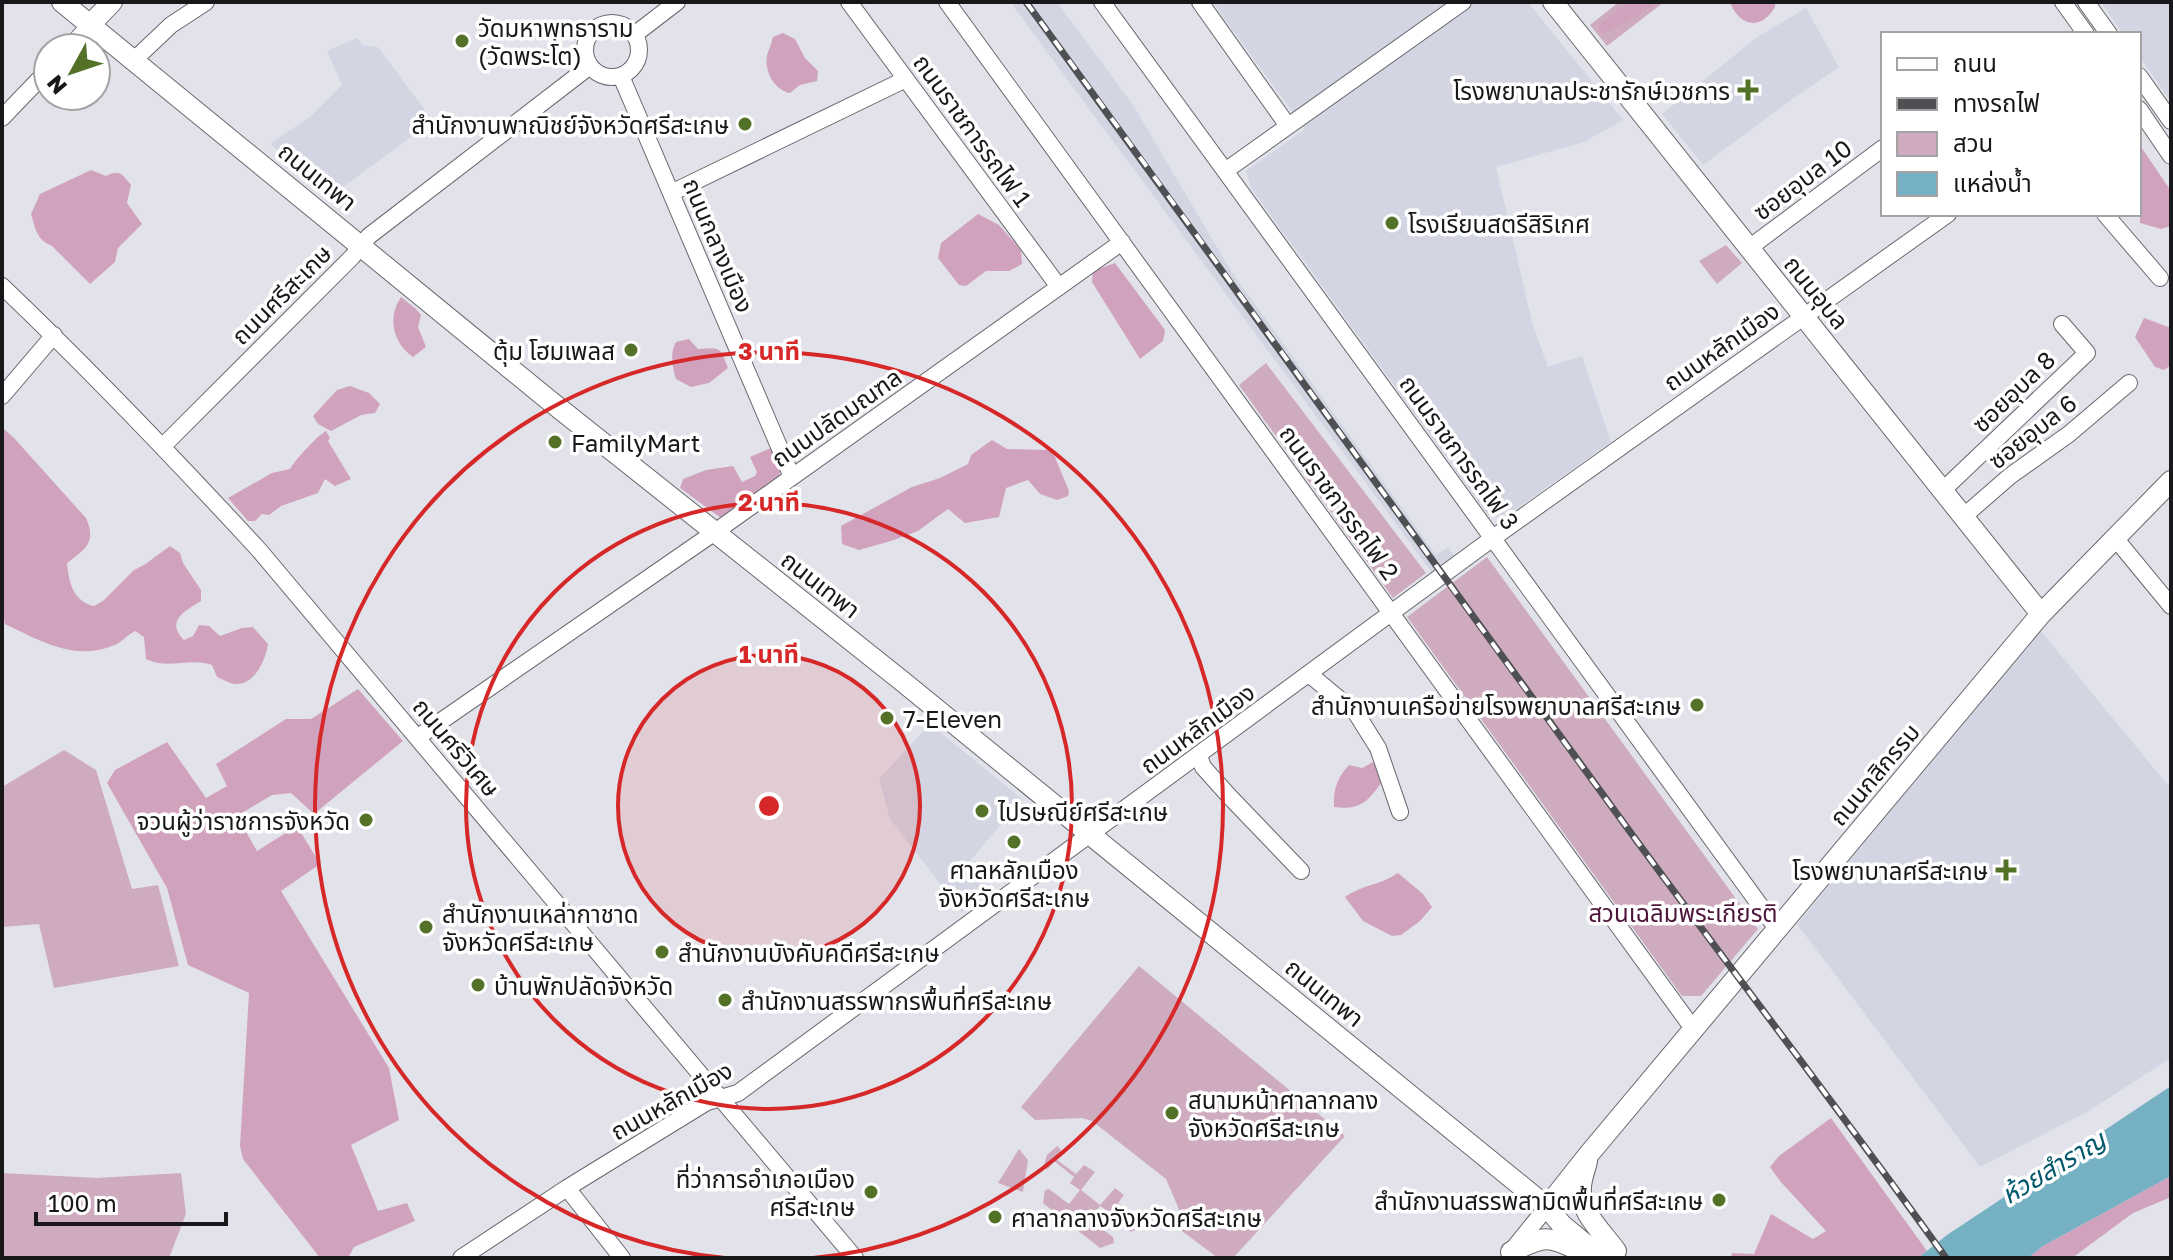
<svg xmlns="http://www.w3.org/2000/svg" width="2173" height="1260" font-family="'Golos Text','Noto Sans Thai',sans-serif">
  <style>
    .built { fill: #d4d5e3 }
    .green { fill: #cfabbf }
    .forest { fill: #d1a2bd }
    .water { fill: #76b0c3 }
    .lines { fill: none; stroke-linecap: round; stroke-linejoin: round }
    .minor-casing { stroke: #67686d; stroke-width: 18 }
    .major-casing { stroke: #67686d; stroke-width: 22 }
    .minor { stroke: #fff; stroke-width: 16 }
    .major { stroke: #fff; stroke-width: 20 }
    .rail-casing { stroke: #4f5053; stroke-width: 7 }
    .rail { stroke: #fff; stroke-width: 4; stroke-dasharray: 12; stroke-linecap: butt }
    .ring { fill: none; stroke: #d62828; stroke-width: 4 }
    .poi-dot { fill: #537227; stroke: #fff; stroke-width: 3 }
    .labels { text-anchor: middle; dominant-baseline: central; stroke-width: 7; stroke-linejoin: round; paint-order: stroke }
    .poi-label { font-size: 24px; fill: #18181a; stroke: #fff; text-anchor: start }
    .street-label { font-size: 24px; fill: #18181a; stroke: #fff }
    .park-label { font-size: 24px; fill: #4e153b; stroke: #fff }
    .water-label { font-size: 26px; font-style: italic; fill: #01586c; stroke: #fff }
    .centre { fill: #d62828; stroke: #fff; stroke-width: 4 }
    .ring-label { font-size: 24px; text-anchor: middle; font-weight: bold; fill: #d62828; stroke: #fff; stroke-width: 7; stroke-linejoin: round; paint-order: stroke }
  </style>
  <rect width="100%" height="100%" fill="#e2e3ea"/>
  <!-- built -->
  <path class="built" d="M1010,2H1057L1133,105L1231,271L1436,555L1448,547L1456,558L1433,574Z
    M1212,2H1528L1623,120L1584,142L1496,167L1532,322L1548,367L1582,356L1611,442L1503,518L1488,515L1251,188L1246,171L1305,129Z
    M2101,2H2171V102L2139,56V34H2123Z
    M1806,8L1839,67L1787,103L1703,165L1662,114L1757,37Z
    M357,38L363,45L378,47L433,121L329,197L270,144L311,116L342,85L327,51Z
    M2041,631L2171,789V1058L2087,1112L1980,1167L1797,924Z
    M930,724L1022,799L966,866L993,889L962,912L890,819L879,779Z"/>
  <!-- green -->
  <path class="green" d="M1619,2H1664L1607,46L1590,25Z
    M1726,245L1742,263L1717,284L1699,261Z
    M1266,363L1426,573L1393,598L1239,385Z
    M1487,557L1758,929L1701,996H1682L1407,617Z
    M64,750L96,770L132,889L158,885L179,966L54,988L39,924L2,927V787Z
    M1139,966L1345,1136L1233,1258H1218L1182,1231L1178,1207L1166,1179L1092,1121L1082,1118L1035,1120L1021,1107Z
    M1057,1146L1061,1150L1056,1159L1076,1174L1084,1165L1095,1172L1081,1190L1100,1205L1115,1188L1124,1195L1118,1203L1137,1218L1145,1210L1148,1213L1146,1224L1131,1232L1128,1230L1134,1221L1115,1207L1110,1213L1100,1206L1090,1220L1113,1237L1114,1243L1100,1248L1043,1203L1045,1190L1049,1189L1069,1204L1080,1190L1070,1183L1074,1177L1054,1161L1048,1169L1043,1168L1047,1155Z
    M1019,1149L1028,1160L1023,1192L998,1183Z
    M2,1173L97,1178L181,1173L186,1214L169,1258H2Z"/>
  <!-- forest -->
  <path class="forest" d="M1628,2H1658L1635,17L1603,34L1598,30L1600,24Z
    M1732,2H1775V7C1762,29 1742,28 1731,5Z
    M783,33L795,39L805,58L818,71L817,81L800,85L790,93C775,90 764,72 767,56C768,51 772,43 773,37Z
    M2139,144L2171,191V226L2161,229L2140,223Z
    M91,170L106,176C120,169 122,174 131,185L127,203L142,224L118,248L115,262L90,284L51,245C37,241 35,227 31,214L40,194Z
    M978,214L999,225L1021,250L1022,264L1009,271H986L966,286L959,285L938,258L941,243Z
    M1115,263L1165,330L1163,341L1140,359L1092,282L1093,271Z
    M401,297L416,309L421,315L418,327L426,347L413,357C393,343 387,318 401,297Z
    M2144,318L2171,328V365L2164,370L2155,367L2135,337Z
    M689,339L698,349C721,347 720,347 728,368L709,383L691,387L676,379C672,367 670,352 676,342Z
    M350,386L369,393L380,404L375,413L361,415L331,431L318,424L313,416L337,390Z
    M2,430H5L14,438L86,518C97,543 85,549 67,563C69,583 73,601 94,606L103,601L134,570L144,565L170,546L180,553L183,563L201,590V601C185,611 165,621 184,640L193,636L199,625L209,626L220,636L242,628L253,627L268,644C266,659 255,685 236,684C230,684 222,679 217,677L212,665C190,657 168,670 146,659L144,637L135,631C127,635 122,642 115,645C75,662 41,641 5,624L2,608Z
    M326,431L330,438L328,441L351,479L335,486L325,479L318,493L281,506L269,515L262,514L255,521H248L228,498L272,473L290,469C295,460 318,435 326,431Z
    M992,440L1007,449L1052,450L1069,491L1068,496L1057,500L1040,494L1028,480L1006,488L999,517L965,523L948,509L918,531L891,541L859,550L842,544L841,526L912,487L940,478L968,464L971,455Z
    M771,448L780,472L779,479L721,518L680,488L683,479L706,470L733,466L742,482L755,476L757,472L750,457Z
    M358,689L403,741L314,814L291,793L272,795L237,816L257,851L297,826L320,864L281,891L389,1068L399,1120L351,1145L378,1211L407,1203L415,1221L354,1247L348,1258H320L243,1159L240,1146L249,993L188,965L167,888L107,783L115,770L167,742L206,798L227,786L216,764L286,719H311Z
    M1373,762L1385,778C1369,799 1363,811 1334,807C1333,790 1337,778 1349,765L1362,768Z
    M1398,873L1423,894L1432,907L1420,921L1401,935L1392,936L1363,921L1345,897C1361,885 1381,885 1398,873Z
    M1831,1118L1927,1251L1918,1258H1731L1732,1253L1754,1254L1771,1214L1813,1239L1826,1231L1780,1181L1770,1167L1779,1156Z
    M2171,1176V1197L2133,1213L2072,1258H2028L2043,1246Z"/>
  <!-- water -->
  <path class="water" d="M2171,1086V1176L2043,1246L2028,1258H1918L1947,1235Z"/>
  <g class="lines">
    <!-- minor casing -->
    <g class="minor-casing">
      <path id="minor" d="M849,2L1059,287
        M947,2L1694,1030
        M1102,2L1778,930
        M1200,2L1288,126
        M2063,2L2086,34
        M2086,2L2109,34
        M585 50a27 27 0 1 1 54 0a27 27 0 1 1-54 0Z
        M634,35L677,2
        M69,48L90,25
        M134,60L171,25L206,2
        M621,76L792,477
        M2139,76L2171,121
        M2139,109L2171,156
        M2,118L48,70
        M1225,171L1463,2
        M671,193L906,79
        M2105,214L2160,278
        M1749,248L1883,148
        M2,286C91,371 176,460 259,550L855,1258
        M2,396L54,335
        M163,446L352,257L369,236L590,66
        M1943,490L2087,353L2062,324
        M1964,516L2010,476L2069,434L2129,383
        M2115,538L2171,606
        M1309,674L1356,713L1378,748L1400,812
        M418,737L715,532L1122,242
        M1199,756L1203,767L1229,796L1301,871
        M567,1188L622,1258
        M1513,1249L1547,1207
        M461,1258L567,1188L707,1102L738,1093L1493,538L1948,214"/>
    </g>
    <!-- major casing -->
    <g class="major-casing">
      <path id="major" d="M62,2L550,401L902,681L1547,1207L1562,1225L1602,1258
        M1553,2L2041,614
        M90,25L112,2
        M1587,1161C1585,1170 1581,1179 1581,1188C1579,1211 1603,1233 1616,1251
        M1547,1207L1589,1154L2041,614L2171,481
        M1511,1252C1548,1234 1547,1236 1583,1252"/>
    </g>
    <!-- minor -->
    <use href="#minor" class="minor"/>
    <!-- major -->
    <use href="#major" class="major"/>
    <!-- rail casing -->
    <g class="rail-casing">
      <path id="rail" d="M1026,2C1226,273 1421,547 1620,818C1728,966 1840,1110 1946,1258"/>
    </g>
    <!-- rail -->
    <use href="#rail" class="rail"/>
  </g>
  <!-- distance rings -->
  <circle cx="769" cy="806" r="151" fill="#d62828" fill-opacity=".12"/>
  <g class="ring">
    <circle cx="769" cy="806" r="151"/>
    <circle cx="769" cy="806" r="303"/>
    <path d="M725 1258A454 454 0 1 1 813 1258"/>
  </g>
  <!-- markers -->
  <g class="poi-dot">
    <circle cx="462" cy="41" r="8"/>
    <path d="M1744 78h8v8h8v8h-8v8h-8v-8h-8v-8h8z"/>
    <circle cx="745" cy="124" r="8"/>
    <circle cx="1392" cy="223" r="8"/>
    <circle cx="631" cy="350" r="8"/>
    <circle cx="555" cy="442" r="8"/>
    <circle cx="1697" cy="705" r="8"/>
    <circle cx="887" cy="718" r="8"/>
    <circle cx="982" cy="811" r="8"/>
    <circle cx="366" cy="820" r="8"/>
    <circle cx="1014" cy="842" r="8"/>
    <path d="M2002 858h8v8h8v8h-8v8h-8v-8h-8v-8h8z"/>
    <circle cx="426" cy="927" r="8"/>
    <circle cx="662" cy="952" r="8"/>
    <circle cx="478" cy="985" r="8"/>
    <circle cx="725" cy="1000" r="8"/>
    <circle cx="1172" cy="1113" r="8"/>
    <circle cx="871" cy="1192" r="8"/>
    <circle cx="1719" cy="1200" r="8"/>
    <circle cx="995" cy="1217" r="8"/>
  </g>
  <g class="labels">
    <!-- poi labels -->
    <g class="poi-label">
      <text x="478" y="27">วัดมหาพุทธาราม<tspan x="478" dy="28">(วัดพระโต)</tspan></text>
      <text x="1730" y="90" text-anchor="end">โรงพยาบาลประชารักษ์เวชการ</text>
      <text x="729" y="124" text-anchor="end">สำนักงานพาณิชย์จังหวัดศรีสะเกษ</text>
      <text x="1408" y="223">โรงเรียนสตรีสิริเกศ</text>
      <text x="615" y="350" text-anchor="end">ตุ้ม โฮมเพลส</text>
      <text x="571" y="442">FamilyMart</text>
      <text x="1681" y="705" text-anchor="end">สำนักงานเครือข่ายโรงพยาบาลศรีสะเกษ</text>
      <text x="903" y="718">7-Eleven</text>
      <text x="998" y="811">ไปรษณีย์ศรีสะเกษ</text>
      <text x="350" y="820" text-anchor="end">จวนผู้ว่าราชการจังหวัด</text>
      <text x="1014" y="869" text-anchor="middle">ศาลหลักเมือง<tspan x="1014" dy="28">จังหวัดศรีสะเกษ</tspan></text>
      <text x="1988" y="870" text-anchor="end">โรงพยาบาลศรีสะเกษ</text>
      <text x="442" y="913">สำนักงานเหล่ากาชาด<tspan x="442" dy="28">จังหวัดศรีสะเกษ</tspan></text>
      <text x="678" y="952">สำนักงานบังคับคดีศรีสะเกษ</text>
      <text x="494" y="985">บ้านพักปลัดจังหวัด</text>
      <text x="741" y="1000">สำนักงานสรรพากรพื้นที่ศรีสะเกษ</text>
      <text x="1188" y="1099">สนามหน้าศาลากลาง<tspan x="1188" dy="28">จังหวัดศรีสะเกษ</tspan></text>
      <text x="855" y="1178" text-anchor="end">ที่ว่าการอำเภอเมือง<tspan x="855" dy="28">ศรีสะเกษ</tspan></text>
      <text x="1703" y="1200" text-anchor="end">สำนักงานสรรพสามิตพื้นที่ศรีสะเกษ</text>
      <text x="1011" y="1217">ศาลากลางจังหวัดศรีสะเกษ</text>
    </g>
    <!-- street labels -->
    <g class="street-label">
      <text transform="translate(973 130) rotate(54)">ถนนราชการรถไฟ 1</text>
      <text transform="translate(318 176) rotate(39)">ถนนเทพา</text>
      <text transform="translate(1802 179) rotate(-37)">ซอยอุบล 10</text>
      <text transform="translate(719 245) rotate(67)">ถนนกลางเมือง</text>
      <text transform="translate(1817 292) rotate(51)">ถนนอุบล</text>
      <text transform="translate(281 294) rotate(-45)">ถนนศรีสะเกษ</text>
      <text transform="translate(1721 346) rotate(-35)">ถนนหลักเมือง</text>
      <text transform="translate(2013 391) rotate(-44)">ซอยอุบล 8</text>
      <text transform="translate(836 417) rotate(-35)">ถนนปลัดมณฑล</text>
      <text transform="translate(2032 431) rotate(-38)">ซอยอุบล 6</text>
      <text transform="translate(1460 452) rotate(54)">ถนนราชการรถไฟ 3</text>
      <text transform="translate(1340 502) rotate(54)">ถนนราชการรถไฟ 2</text>
      <text transform="translate(821 584) rotate(38)">ถนนเทพา</text>
      <text transform="translate(1197 728) rotate(-36)">ถนนหลักเมือง</text>
      <text transform="translate(457 747) rotate(50)">ถนนศรีวิเศษ</text>
      <text transform="translate(1874 774) rotate(-50)">ถนนกสิกรรม</text>
      <text transform="translate(1325 992) rotate(39)">ถนนเทพา</text>
      <text transform="translate(671 1100) rotate(-29)">ถนนหลักเมือง</text>
    </g>
    <!-- park labels -->
    <g class="park-label">
      <text x="1683" y="912">สวนเฉลิมพระเกียรติ</text>
    </g>
    <!-- water labels -->
    <g class="water-label">
      <text transform="translate(2053 1167) rotate(-31)">ห้วยสำราญ</text>
    </g>
  </g>
  <circle cx="769" cy="806" r="12" class="centre"/>
  <g class="ring-label">
    <text x="769" y="360">3 นาที</text>
    <text x="769" y="511">2 นาที</text>
    <text x="769" y="663">1 นาที</text>
  </g>
  <!-- border -->
  <rect width="2173" height="1260" fill="none" stroke="#18181a" stroke-width="8"/>
  <!-- legend -->
  <rect x="1881" y="32" width="260" height="184" fill="#ffffff" stroke="#a3a3a3" stroke-width="2"/>
  <rect x="1897" y="58" width="40" height="12" fill="#ffffff" stroke="#a3a3a3" stroke-width="2"/>
  <text x="1953" y="72" font-size="24" fill="#18181a">ถนน</text>
  <rect x="1897" y="98" width="40" height="12" fill="#4f5053" stroke="#a3a3a3" stroke-width="2"/>
  <text x="1953" y="112" font-size="24" fill="#18181a">ทางรถไฟ</text>
  <rect x="1897" y="132" width="40" height="24" fill="#cfabbf" stroke="#a3a3a3" stroke-width="2"/>
  <text x="1953" y="152" font-size="24" fill="#18181a">สวน</text>
  <rect x="1897" y="172" width="40" height="24" fill="#76b0c3" stroke="#a3a3a3" stroke-width="2"/>
  <text x="1953" y="192" font-size="24" fill="#18181a">แหล่งน้ำ</text>
  <!-- north arrow -->
  <g transform="translate(72 72) rotate(230)"><circle r="38" fill="#ffffff" stroke="#a3a3a3" stroke-width="2"/>
  <path d="M0-6L14 30L0 20L-14 30Z" fill="#537227"/>
  <text y="-12" font-size="22" font-weight="bold" text-anchor="middle" fill="#18181a">N</text>
  </g>
  <!-- scale -->
  <path d="M36 1212v12h190v-12" fill="none" stroke="#18181a" stroke-width="4"/>
  <text x="48" y="1212" font-size="24" fill="#18181a" stroke="#ffffff" stroke-width="6" paint-order="stroke">100 m</text>
</svg>
